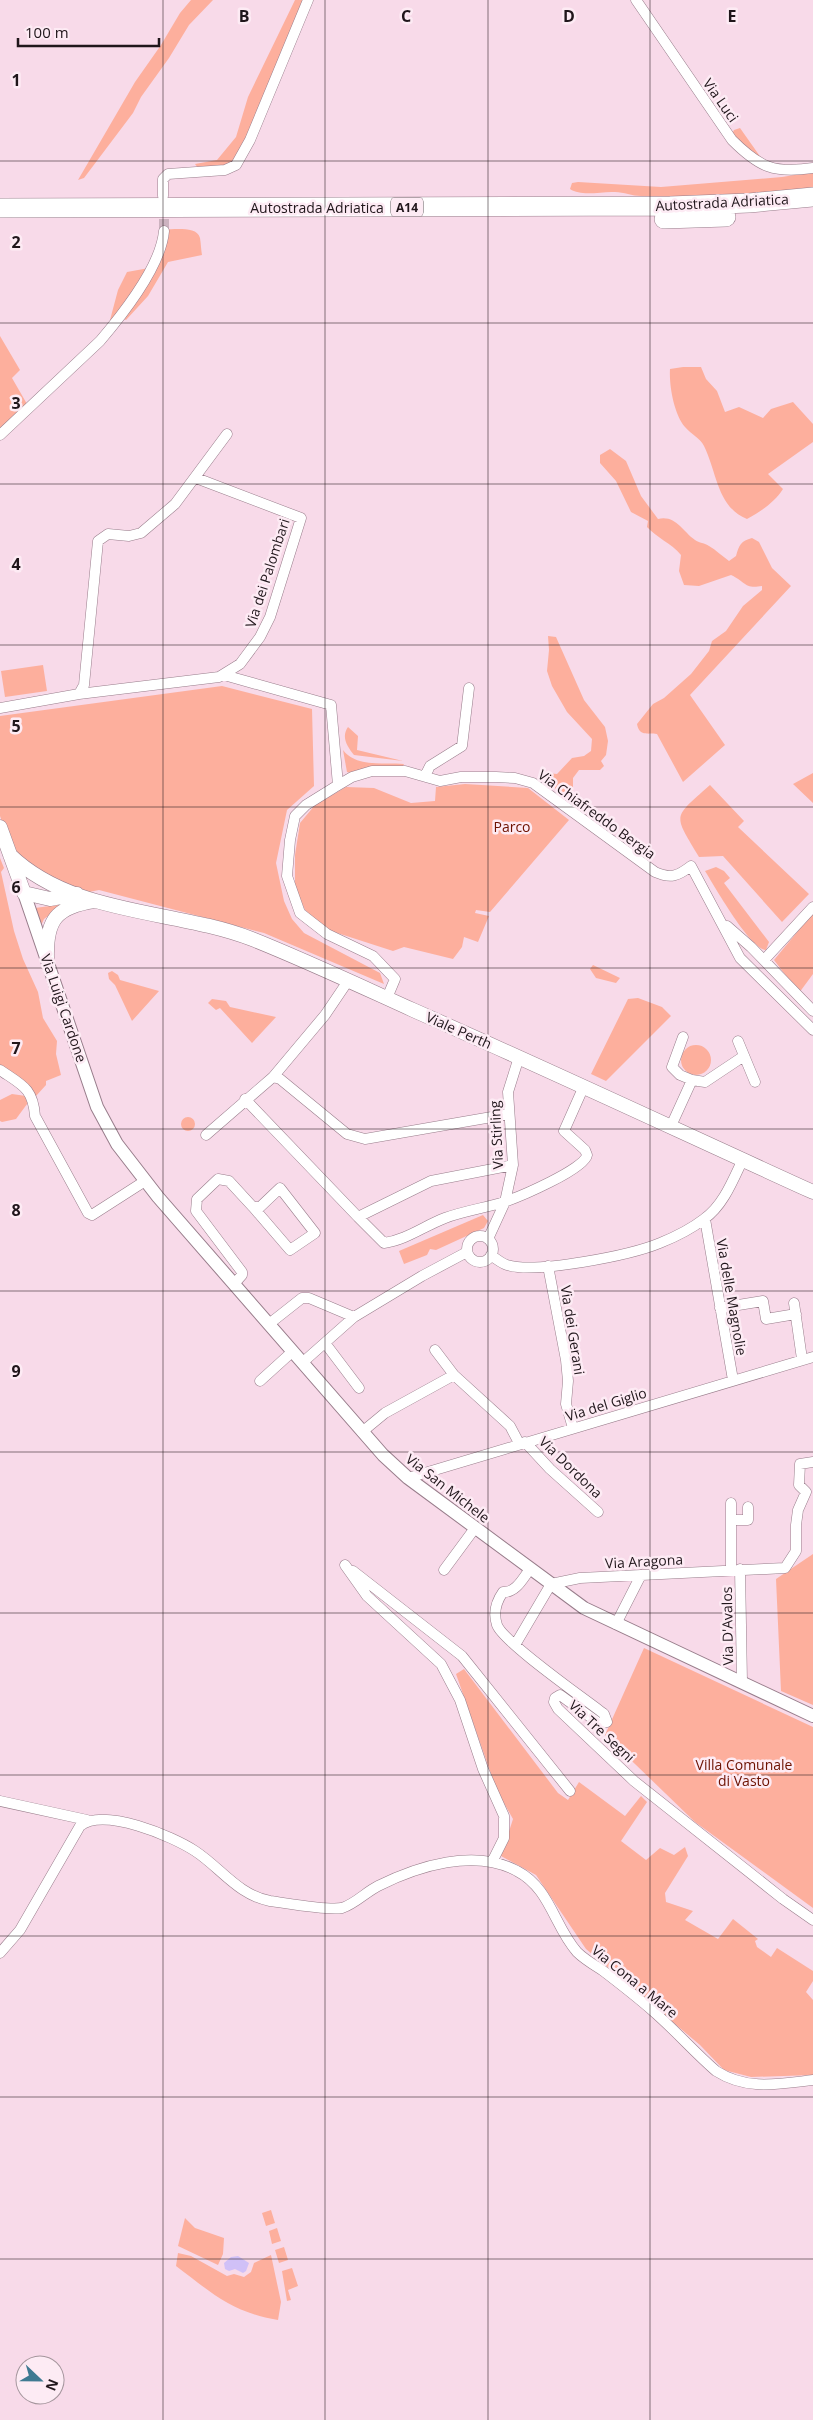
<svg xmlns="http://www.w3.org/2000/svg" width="813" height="2420" font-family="'Open Sans',sans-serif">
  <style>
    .green { fill: #fdaf9d }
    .water { fill: #d0c0f7 }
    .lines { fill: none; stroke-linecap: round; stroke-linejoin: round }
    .minor-tunnel { stroke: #cdb3c0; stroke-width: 10; stroke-dasharray: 10 5; stroke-linecap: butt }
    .minor-casing { stroke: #987d8b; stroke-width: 11 }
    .tertiary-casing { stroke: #987d8b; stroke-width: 14 }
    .secondary-casing { stroke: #987d8b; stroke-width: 15 }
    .motorway-casing { stroke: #987d8b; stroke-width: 20 }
    .minor { stroke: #fff; stroke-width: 10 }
    .tertiary { stroke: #fff; stroke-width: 12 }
    .secondary { stroke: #fff; stroke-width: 14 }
    .motorway { stroke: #fff; stroke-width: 19 }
    .grid { fill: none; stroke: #20161b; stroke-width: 1; stroke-opacity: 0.55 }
    .labels { text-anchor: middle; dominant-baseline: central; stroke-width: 5; stroke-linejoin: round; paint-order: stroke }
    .shield { fill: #fdebf4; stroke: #62565c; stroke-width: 1 }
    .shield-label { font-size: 12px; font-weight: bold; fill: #20161b }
    .street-label { font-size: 14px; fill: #20161b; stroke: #fdebf4 }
    .park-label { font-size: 14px; fill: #6d1100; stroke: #fdebf4 }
    .grid-label { font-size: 16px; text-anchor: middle; font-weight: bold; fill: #20161b; stroke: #fdebf4; stroke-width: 5; stroke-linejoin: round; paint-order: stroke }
  </style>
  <rect width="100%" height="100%" fill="#f8dae9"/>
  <!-- green -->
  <path class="green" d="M191,0H213L189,25L169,58L141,97L133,113L84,178L78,180L135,82L161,45L180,13Z
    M295,0H305L264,101L234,162L226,168H198L195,164L217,160L236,137L248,97Z
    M740,128L764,162L737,142L732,134L734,130Z
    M813,172V189C757,195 698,199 641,196C632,196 624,192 615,192C602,191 582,197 570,189L572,183L578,182L661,187L782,177Z
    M166,229C176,230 197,226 200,238C201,244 201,250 202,255L168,262L148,296L126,320L124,319L119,324L110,320L118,290L127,272L149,268Z
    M0,336L20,370L12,378L27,404L0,430Z
    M683,367H701L706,379L717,391L725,412L739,407L763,418L771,409L793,402L813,424V442L768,474L783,489C774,503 761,511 747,519C717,507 717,472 704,446C701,439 691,434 685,427C674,414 669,386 670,369Z
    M610,449L626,461L641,496L658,519C676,515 682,531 695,540C699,543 705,543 709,546C716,550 722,556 729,561L736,556C739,545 741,541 752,538L759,542L772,568L791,586L690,695L725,745L683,782L657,734C647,733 639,736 637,724L653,704L664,698L691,674L709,651L712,641L726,631L743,606L762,590V586C744,589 746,582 731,575L699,586L684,585L679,571L681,555C671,543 657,538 647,527L648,521L631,512L616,481L600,463V455Z
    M548,636L556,637L584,700L605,727L608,741L606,755L601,761L604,766L600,770H579L573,778V800L570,803L560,797L547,773L557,774L572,758L584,756L591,751L592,739L567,712L552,686L547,671L549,650Z
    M43,665L47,691L5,697L1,671Z
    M222,686L312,709L314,786L287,810L276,863L284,901L292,919L304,933L380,973L384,984L264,933L99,890L79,894L15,859L0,816V716Z
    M348,727L358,736L357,750L403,761L354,755C347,746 341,737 348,727Z
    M343,750C357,768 383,762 404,764L403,766L351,773L347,772Z
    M813,773V803L793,784Z
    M465,784L528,788L569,820L490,912L476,910L475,913L489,916L478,942L464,937L462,947L453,959L404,947L393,951L328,930L305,910L295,888V855L300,823L315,805L346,787L374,788L411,803L435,801L436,787Z
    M710,785L744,821L738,827L809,894L782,922L723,856L699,857C673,813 672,819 710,785Z
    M0,858L4,868L1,872L14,931L23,959L38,992L43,1018L57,1041L56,1054L61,1075L46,1081V1085L36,1096L0,1067Z
    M716,867L724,871L730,878L724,883L769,942L766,950C750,949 715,887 705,871Z
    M65,904L44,919L39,930L35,908Z
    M813,913V974L799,993L774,960Z
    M593,965L620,978L616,983L596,978L590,969Z
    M112,971L118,975L120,980L159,991L132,1021L115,985L109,979L108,973Z
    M638,998L662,1007L671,1016L606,1081L591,1074L628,999Z
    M212,999L226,1001L230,1007L276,1017L252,1043L220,1008L216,1010L208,1003Z
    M681 1060a15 15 0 1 1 30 0a15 15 0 1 1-30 0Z
    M22,1086L30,1100L16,1119L2,1122L0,1121V1100L12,1094L26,1096Z
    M181 1124a7 7 0 1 1 14 0a7 7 0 1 1-14 0Z
    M483,1215L488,1221L484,1228L436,1250L430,1249L427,1255L404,1264L399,1251Z
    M813,1554V1705L781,1691L776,1579Z
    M644,1648L813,1727V1908L695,1822L605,1735Z
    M464,1669L558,1793L568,1800L579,1782L625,1816L641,1796L647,1802L621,1841L646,1860L660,1848L674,1855L685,1847L688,1856L665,1893L666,1902L693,1911L685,1920L718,1939L733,1919L758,1939L755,1941L757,1947L771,1957L777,1948L813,1971V1981L806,1992L813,2000V2075L751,2077L724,2070L700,2045L586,1949L536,1875L501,1856L513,1819L497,1791L456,1674Z
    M271,2210L275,2223L266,2226L262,2213Z
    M185,2218L195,2228L224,2238L223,2254L218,2265L178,2246Z
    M277,2228L281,2241L272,2244L269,2231Z
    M284,2247L288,2260L279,2263L275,2250Z
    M178,2253L191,2256L227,2276L234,2274L244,2277L251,2272L254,2263L271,2255L281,2302L278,2320C231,2312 212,2293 176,2266Z
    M292,2268L298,2286L288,2290L291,2300L287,2301L282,2271Z"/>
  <!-- water -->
  <path class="water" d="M238,2256L249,2263L246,2271L243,2273L235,2269L229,2271L225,2269L224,2263L231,2257Z"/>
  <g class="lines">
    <!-- minor-tunnel -->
    <path class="minor-tunnel" d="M164,204V231"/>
    <!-- minor casing -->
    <g class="minor-casing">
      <path id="minor" d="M636,0L732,140C759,167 774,174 813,168
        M163,196V179L168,174L225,170L236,165L250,140L308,0
        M0,435L100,341C123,314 161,266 164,231
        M224,675L331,705L338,785
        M79,694L219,677L240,664L260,637L270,617L301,518L196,478
        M0,708L79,694L84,685L98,541L108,534L129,536L141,533L175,504L227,434
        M425,776L430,766L462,746L469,688
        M727,926L751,947L813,1011
        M764,960L813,907
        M387,998L395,979L373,956L327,934L300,913L287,876L290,840L295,816L306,805L335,787L352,777L372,771H405L440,781L461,777H496L515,778L533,783L655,872C671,879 678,876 691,866L740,958L813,1030
        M683,1037L672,1067L680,1075L692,1080
        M738,1041L755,1082
        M0,1070C22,1085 33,1088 35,1116L88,1213L92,1215L145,1181
        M273,1077L325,1015L348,981
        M245,1099L358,1217L431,1181L513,1165
        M671,1126L692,1080L705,1082L744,1056
        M206,1135L273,1077L280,1079L347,1134L365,1139L509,1114
        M358,1217L384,1243C406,1240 424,1226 445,1218C464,1211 485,1208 504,1202C519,1197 585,1169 587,1155L585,1150L564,1131L584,1086
        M705,1219L733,1380
        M467 1249a13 13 0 1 1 26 0a13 13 0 1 1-26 0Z
        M488,1239L505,1202L513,1165L508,1092L519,1057
        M491,1255C496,1259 501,1263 507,1265C537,1274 631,1255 660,1243C675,1237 691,1229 704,1219C723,1206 733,1180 743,1159
        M548,1266L566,1360L568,1381L566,1404L573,1428
        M234,1284L242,1275V1272L196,1211L197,1199L218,1179L229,1181L253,1207H260L280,1188L315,1233L290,1250L253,1207
        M794,1303L802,1359
        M720,1308L763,1301L766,1319L796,1314
        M269,1324L302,1298H309L354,1317L422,1276L467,1252
        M325,1343L359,1388
        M435,1350L454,1375L510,1426L519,1443
        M302,1363L354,1317
        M260,1381L292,1352
        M362,1432L385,1413L454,1375
        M525,1442L550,1469L598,1512
        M408,1478L813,1357
        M731,1520H748V1507
        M345,1565L367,1596L441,1664L460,1700L483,1769L504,1816V1838L492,1862
        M530,1569C523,1578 516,1593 503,1592C496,1602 493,1613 497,1625C503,1642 585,1699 604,1714L607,1722L600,1724L560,1695L555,1698L554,1702L558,1709L634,1781L783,1899L813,1920
        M740,1569L742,1682
        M444,1570L475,1528
        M731,1570V1503
        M353,1571L462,1656L570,1791
        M616,1624L641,1575
        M515,1645L551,1584L580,1578L785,1568L796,1551V1525L798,1510L806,1492L799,1485L800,1464L813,1462
        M0,1801L87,1820
        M0,1953L20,1930L80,1826C104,1807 172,1836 195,1851C221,1868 238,1895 270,1901C286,1903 328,1911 342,1908C355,1904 366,1892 378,1886C418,1866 475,1848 517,1871C550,1888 554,1926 577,1952C584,1959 594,1965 602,1970C619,1983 637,1997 653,2011C675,2030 694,2052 716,2071C747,2091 779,2084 813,2080"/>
    </g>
    <!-- tertiary casing -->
    <g class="tertiary-casing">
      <path id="tertiary" d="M24,893L97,1107L117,1144L158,1197L383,1455L408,1478L584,1608L813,1716"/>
    </g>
    <!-- secondary casing -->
    <g class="secondary-casing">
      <path id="secondary" d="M0,827L24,893
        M10,855C73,916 175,909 252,939C307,961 360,986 413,1010C547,1069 679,1131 813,1192
        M24,893L50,899L77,894
        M47,958C46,920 56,907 94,901"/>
    </g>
    <!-- motorway casing -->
    <g class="motorway-casing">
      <path id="motorway" d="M0,208L670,206L749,203L813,197
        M664,219L726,217"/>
    </g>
    <!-- minor -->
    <use href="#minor" class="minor"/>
    <!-- tertiary -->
    <use href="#tertiary" class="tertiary"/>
    <!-- secondary -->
    <use href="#secondary" class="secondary"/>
    <!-- motorway -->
    <use href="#motorway" class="motorway"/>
  </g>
  <!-- grid -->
  <path class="grid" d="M163,0V2420M325,0V2420M488,0V2420M650,0V2420M0,161H813M0,323H813M0,484H813M0,645H813M0,807H813M0,968H813M0,1129H813M0,1291H813M0,1452H813M0,1613H813M0,1775H813M0,1936H813M0,2097H813M0,2259H813"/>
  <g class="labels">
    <!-- shield labels -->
    <rect class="shield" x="391" y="197.5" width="32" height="19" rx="4"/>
    <g class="shield-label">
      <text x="407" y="207">A14</text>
    </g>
    <!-- street labels -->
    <g class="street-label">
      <text transform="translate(721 100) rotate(55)">Via Luci</text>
      <text transform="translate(722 202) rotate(-3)">Autostrada Adriatica</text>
      <text x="317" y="207">Autostrada Adriatica</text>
      <text transform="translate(267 573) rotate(-72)">Via dei Palombari</text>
      <text transform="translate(597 814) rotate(36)">Via Chiafreddo Bergia</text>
      <text transform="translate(64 1008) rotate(71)">Via Luigi Cardone</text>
      <text transform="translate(459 1030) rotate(24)">Viale Perth</text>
      <text transform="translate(496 1135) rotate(-93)">Via Stirling</text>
      <text transform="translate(732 1297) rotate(80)">Via delle Magnolie</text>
      <text transform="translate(573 1330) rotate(81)">Via dei Gerani</text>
      <text transform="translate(606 1404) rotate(-17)">Via del Giglio</text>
      <text transform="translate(571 1467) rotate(44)">Via Dordona</text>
      <text transform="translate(448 1488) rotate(38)">Via San Michele</text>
      <text transform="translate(644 1561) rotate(-3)">Via Aragona</text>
      <text transform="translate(727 1626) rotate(-91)">Via D'Avalos</text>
      <text transform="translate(602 1731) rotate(43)">Via Tre Segni</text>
      <text transform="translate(635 1981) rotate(39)">Via Cona a Mare</text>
    </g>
    <!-- park labels -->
    <g class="park-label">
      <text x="512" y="826">Parco</text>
      <text x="744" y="1764">Villa Comunale<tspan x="744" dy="16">di Vasto</tspan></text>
    </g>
  </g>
  <g class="grid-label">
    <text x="244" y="22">B</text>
    <text x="406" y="22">C</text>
    <text x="569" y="22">D</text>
    <text x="732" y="22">E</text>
    <text x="16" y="86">1</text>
    <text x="16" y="248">2</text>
    <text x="16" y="409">3</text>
    <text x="16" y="570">4</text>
    <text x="16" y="732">5</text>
    <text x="16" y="893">6</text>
    <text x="16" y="1054">7</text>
    <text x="16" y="1216">8</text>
    <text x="16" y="1377">9</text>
  </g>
  <!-- north arrow -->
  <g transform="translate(40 2380) rotate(112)"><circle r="24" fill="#fdebf4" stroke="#a5969d"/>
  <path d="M0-4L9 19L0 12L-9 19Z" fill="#3f7a92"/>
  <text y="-8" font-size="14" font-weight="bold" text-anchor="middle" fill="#20161b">N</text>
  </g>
  <!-- scale -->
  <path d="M18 38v8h141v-8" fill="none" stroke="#20161b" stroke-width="2.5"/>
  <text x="25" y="38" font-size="15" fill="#20161b" stroke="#fdebf4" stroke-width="4" paint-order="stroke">100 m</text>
</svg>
